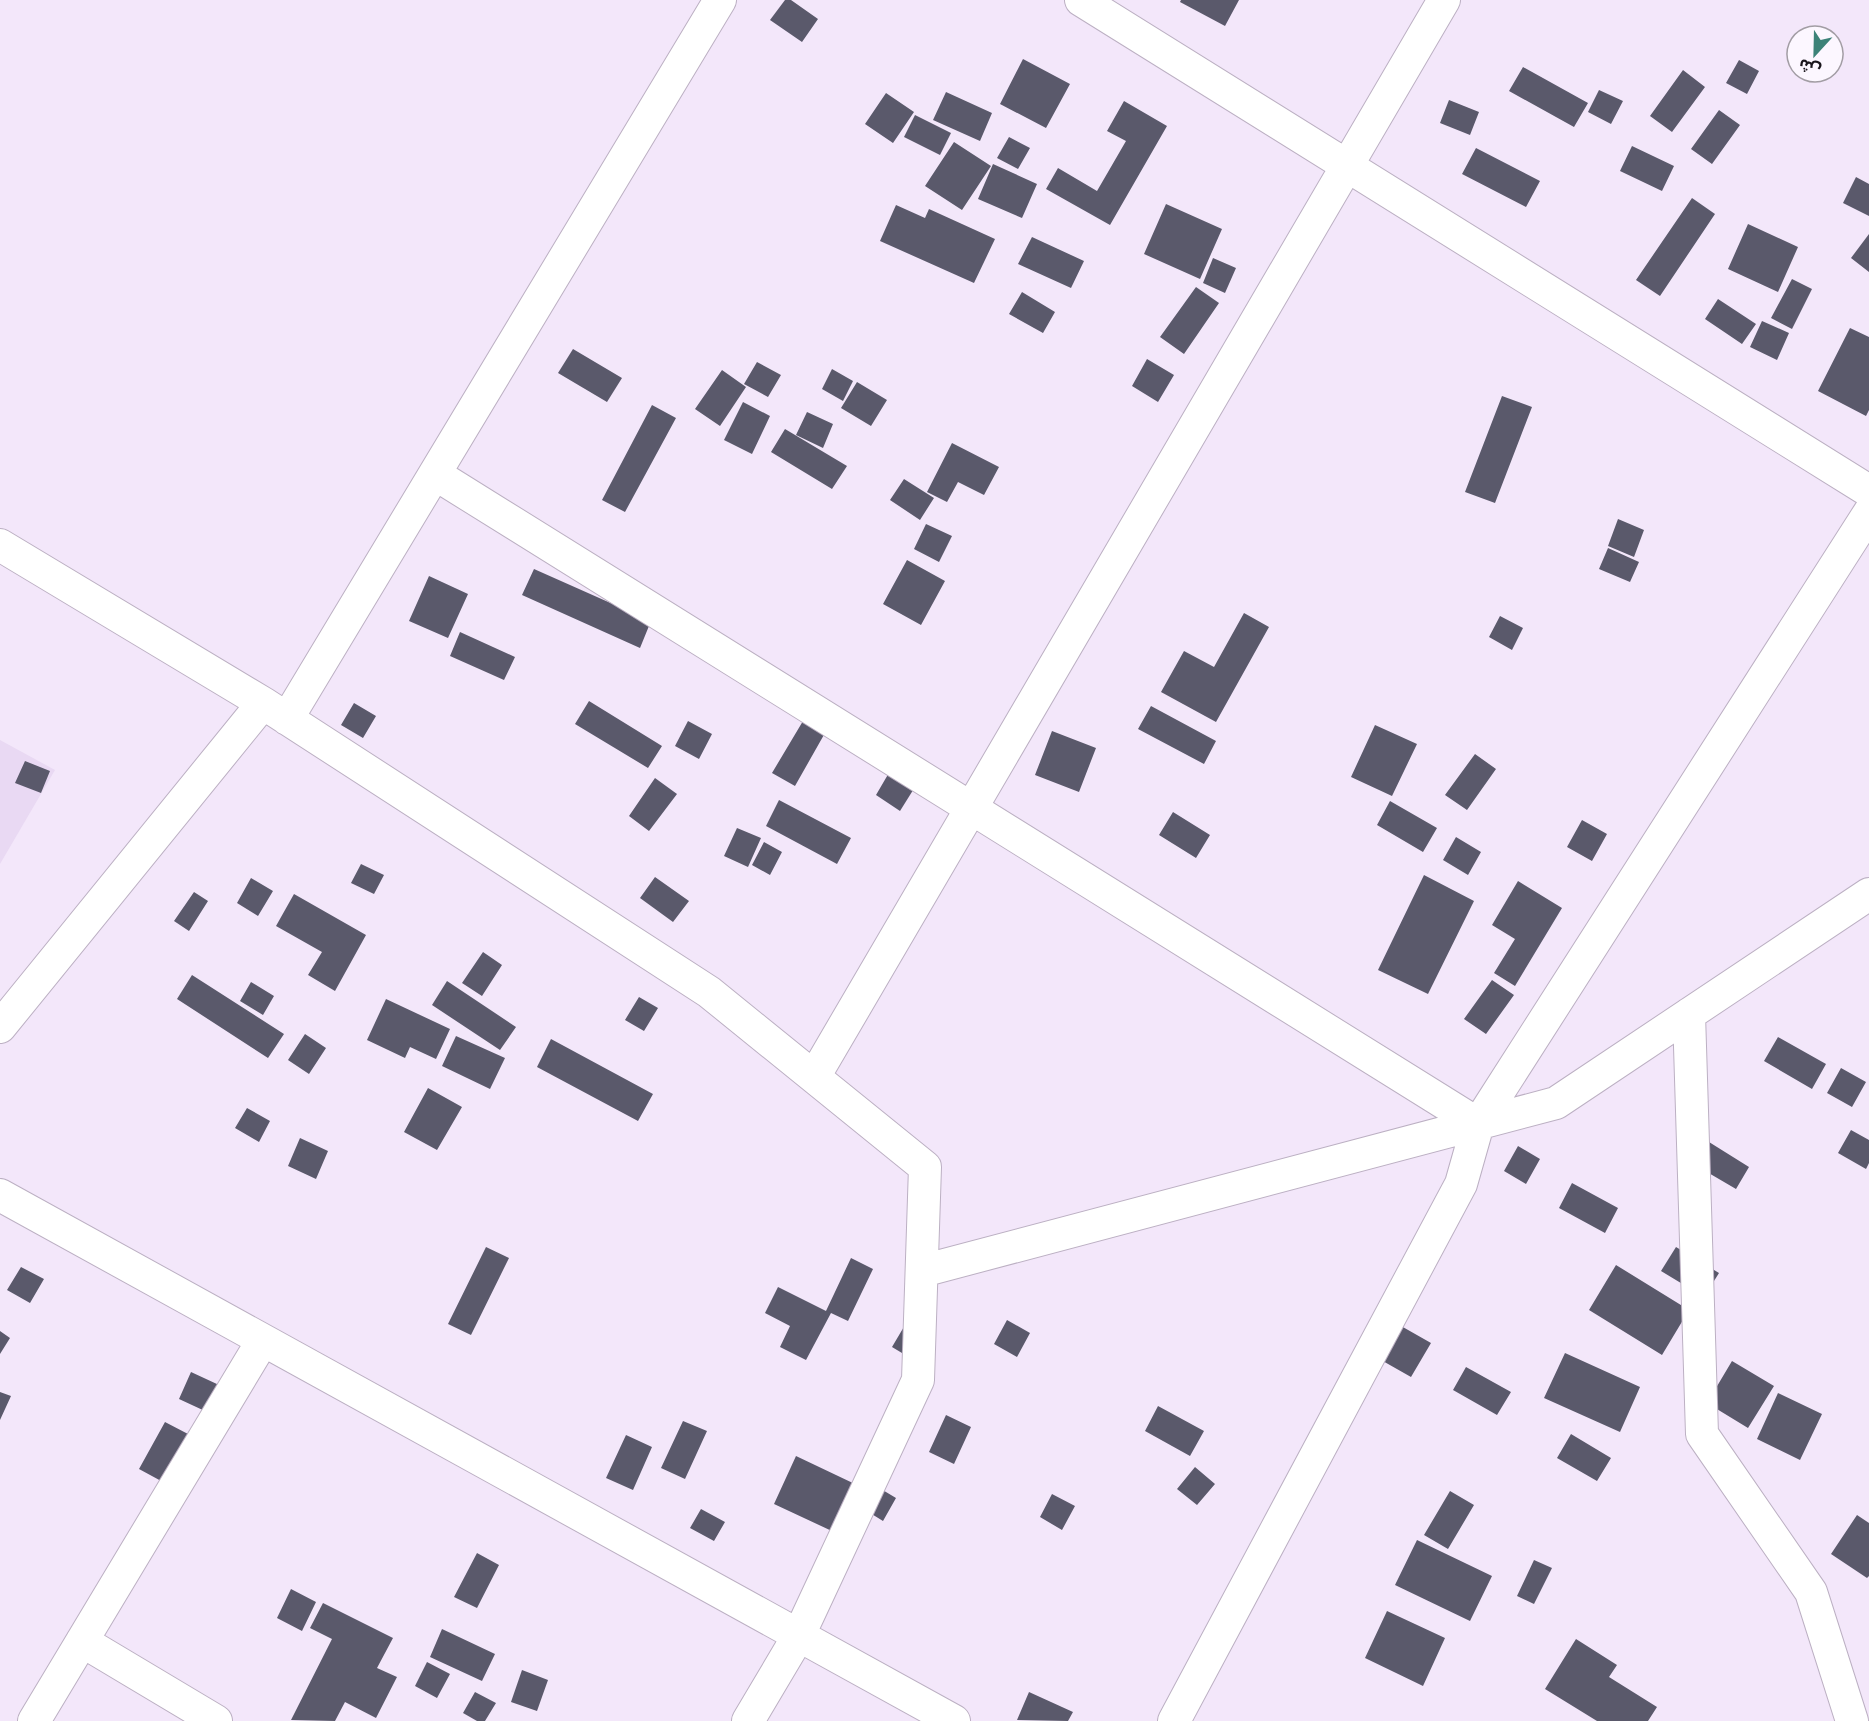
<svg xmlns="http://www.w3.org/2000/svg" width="1869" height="1721" font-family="Mulish,'Noto Sans Arabic',sans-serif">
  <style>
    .built { fill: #e9d9f3 }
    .building { fill: #5a596b }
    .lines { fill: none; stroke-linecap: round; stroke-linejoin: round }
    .street-casing { stroke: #bcb0c3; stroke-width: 34 }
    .street { stroke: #fff; stroke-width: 32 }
  </style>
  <rect width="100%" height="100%" fill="#f3e7fa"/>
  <!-- built -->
  <path class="built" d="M0,740L55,770L0,864Z"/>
  <!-- building -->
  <path class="building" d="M785,0H791L818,19L802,42L770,20Z
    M1181,0H1239L1225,26L1180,2Z
    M1023,59L1070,84L1046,128L1000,104Z
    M1739,60L1759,71L1747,94L1726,83Z
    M1523,67L1588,103L1574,127L1509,91Z
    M1683,70L1705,87L1672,132L1650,116Z
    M1599,90L1623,101L1611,124L1588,112Z
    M946,92L992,113L980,141L933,120Z
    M886,93L914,112L893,143L865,124Z
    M1449,100L1479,112L1470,135L1440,123Z
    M1124,101L1167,126L1110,225L1046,189L1058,168L1097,191L1126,141L1107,131Z
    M1719,110L1740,125L1712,164L1691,149Z
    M915,115L951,133L940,155L904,137Z
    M1009,137L1030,148L1018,169L997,158Z
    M954,142L991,166L962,210L925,186Z
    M1632,146L1674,166L1662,191L1620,171Z
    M1476,148L1540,181L1526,207L1462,174Z
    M993,164L1037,184L1022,218L978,199Z
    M1856,177L1869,184V216L1843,203Z
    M1692,198L1715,214L1660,296L1636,280Z
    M1166,204L1222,229L1200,279L1144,254Z
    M896,205L925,218L929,209L995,239L974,283L880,241Z
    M1748,224L1798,247L1778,292L1728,269Z
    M1869,234V272L1851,258Z
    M1032,237L1084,261L1071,288L1018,264Z
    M1213,258L1236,268L1225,293L1203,283Z
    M1792,279L1812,289L1792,329L1771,318Z
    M1196,287L1219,303L1184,354L1160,337Z
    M1022,292L1055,312L1043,333L1009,314Z
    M1718,299L1756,324L1742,344L1705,319Z
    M1762,321L1789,333L1777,360L1750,347Z
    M1850,328L1869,337V410L1866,416L1818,391Z
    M573,349L622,378L607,402L558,373Z
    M1147,359L1174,375L1158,402L1132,386Z
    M757,362L781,375L768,397L744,384Z
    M832,369L853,381L843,401L822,389Z
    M722,370L746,387L720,426L695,409Z
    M857,382L887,400L871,426L841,408Z
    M1502,396L1532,407L1495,503L1465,492Z
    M743,402L770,416L752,454L724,440Z
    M652,405L676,418L625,512L602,500Z
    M807,412L833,424L823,448L796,435Z
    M785,429L847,466L832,489L771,452Z
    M952,443L999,467L984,495L958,482L947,502L927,492Z
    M904,479L934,498L920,520L890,500Z
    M1618,519L1644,530L1634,557L1608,546Z
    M926,524L952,536L939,562L914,549Z
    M1608,548L1639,562L1630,582L1599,569Z
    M907,560L945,581L921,625L883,604Z
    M534,569L651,621L640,648L522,595Z
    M429,576L468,594L448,638L409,621Z
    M1244,613L1269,627L1216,722L1161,692L1184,651L1214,667Z
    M1500,616L1523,628L1512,650L1489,637Z
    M460,632L515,657L504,680L450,656Z
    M589,701L662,746L648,768L575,724Z
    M354,703L376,716L363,738L341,725Z
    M1151,706L1216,741L1204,764L1138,729Z
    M688,721L712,734L699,759L675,746Z
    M803,721L825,733L795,786L772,773Z
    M1375,725L1417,744L1392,796L1351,777Z
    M1052,731L1096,748L1079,792L1035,775Z
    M1475,754L1496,769L1467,810L1445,795Z
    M25,761L50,771L41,793L15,783Z
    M890,771L915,787L900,811L876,795Z
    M655,778L677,794L649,831L629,816Z
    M779,800L851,838L837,864L766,826Z
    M1390,801L1437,828L1423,852L1377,825Z
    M1173,812L1210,835L1196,858L1159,835Z
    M1582,820L1607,834L1592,861L1567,847Z
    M737,828L761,838L748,867L724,856Z
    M1456,837L1481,852L1468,875L1443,860Z
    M764,842L782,852L770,875L752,865Z
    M361,864L384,875L374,894L351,883Z
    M1424,875L1474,901L1428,994L1378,970Z
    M655,877L689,901L673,922L640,898Z
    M251,878L273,891L258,916L237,903Z
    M1518,881L1562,908L1515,986L1494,973L1515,939L1492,925Z
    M194,892L208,901L189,931L174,921Z
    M294,894L366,935L335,991L308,975L322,952L276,926Z
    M483,952L502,965L482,996L462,983Z
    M192,975L284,1034L268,1058L177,999Z
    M1492,980L1514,995L1486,1034L1464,1019Z
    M447,981L516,1027L500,1050L432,1005Z
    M251,982L274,996L263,1015L240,1001Z
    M639,997L658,1008L644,1031L625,1020Z
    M386,999L450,1029L436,1059L410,1047L405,1058L367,1040Z
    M305,1034L326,1048L309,1074L288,1060Z
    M456,1036L505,1058L490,1089L442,1066Z
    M1778,1037L1826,1064L1812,1089L1764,1061Z
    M551,1039L653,1094L638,1121L537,1067Z
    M1841,1068L1866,1082L1852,1107L1827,1093Z
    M428,1088L462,1107L437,1150L404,1132Z
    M247,1108L270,1121L259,1142L235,1128Z
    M1851,1130L1869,1140V1163L1866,1169L1838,1153Z
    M300,1138L328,1151L316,1179L288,1166Z
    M1709,1142L1749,1167L1736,1189L1695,1165Z
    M1518,1146L1540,1159L1526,1184L1504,1171Z
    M1572,1183L1618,1208L1605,1233L1559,1208Z
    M486,1247L509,1258L471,1335L448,1324Z
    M1676,1247L1719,1273L1704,1297L1661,1271Z
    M851,1258L873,1269L848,1321L831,1313L806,1360L780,1347L790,1326L765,1313L778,1287L826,1311Z
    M1616,1265L1689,1310L1662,1355L1589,1310Z
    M21,1267L44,1279L30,1303L7,1290Z
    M1007,1320L1030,1333L1017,1357L994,1344Z
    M1394,1322L1431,1343L1411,1377L1374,1356Z
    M905,1325L912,1359L892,1347Z
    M0,1331L10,1338L0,1354Z
    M1565,1353L1640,1387L1620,1432L1544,1398Z
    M1732,1361L1774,1386L1748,1428L1707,1403Z
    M1466,1367L1511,1392L1497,1415L1453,1390Z
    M191,1372L232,1391L220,1418L179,1399Z
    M0,1392L11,1396L0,1420Z
    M1778,1393L1822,1414L1800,1460L1757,1439Z
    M1158,1406L1204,1431L1190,1456L1145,1431Z
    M946,1415L971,1427L954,1464L929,1452Z
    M683,1421L707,1431L685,1479L661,1468Z
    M165,1422L188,1434L163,1482L139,1469Z
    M1571,1434L1611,1458L1597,1481L1557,1458Z
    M626,1435L652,1447L633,1490L606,1478Z
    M796,1456L857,1485L834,1532L774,1504Z
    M1195,1467L1215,1484L1197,1505L1177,1489Z
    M876,1486L896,1498L883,1521L862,1508Z
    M1450,1491L1474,1505L1448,1549L1424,1535Z
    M1052,1494L1075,1506L1062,1530L1040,1517Z
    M701,1509L725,1522L714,1541L690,1528Z
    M1857,1515L1869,1523V1576L1867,1578L1831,1554Z
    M1417,1540L1492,1576L1470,1621L1395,1585Z
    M477,1553L499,1565L477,1608L454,1597Z
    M1534,1560L1552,1568L1534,1604L1517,1596Z
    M291,1589L316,1602L302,1631L277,1618Z
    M323,1603L393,1638L377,1668L397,1677L376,1718L345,1702L335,1721L291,1720L332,1639L310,1628Z
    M1387,1611L1445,1638L1423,1686L1365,1658Z
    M442,1629L495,1654L482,1681L430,1657Z
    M1576,1639L1617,1665L1609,1677L1657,1707L1648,1721H1597L1545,1689Z
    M427,1662L450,1674L437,1698L415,1686Z
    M522,1670L548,1680L537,1711L511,1702Z
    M475,1692L496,1703L485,1721H477L463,1713Z
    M1029,1692L1073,1712L1068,1721L1017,1720Z"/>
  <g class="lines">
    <!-- street casing -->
    <g class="street-casing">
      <path id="street" d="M1081,0L1869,491
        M435,474L1478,1124
        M0,545L263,703L709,992L925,1167L918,1380L799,1635L748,1721
        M287,719L720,0
        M1689,1014L1702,1434L1811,1592L1852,1721
        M0,1027L263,703
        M814,1077L1444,0
        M0,1195L954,1721
        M922,1271L1556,1103L1869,894
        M82,1641L216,1721
        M34,1721L263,1340
        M1174,1721L1461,1184L1478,1124L1869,513"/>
    </g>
    <!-- street -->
    <use href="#street" class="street"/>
  </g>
  <!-- north arrow -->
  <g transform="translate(1815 54) rotate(202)"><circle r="28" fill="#fcf7ff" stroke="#a29da4" stroke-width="1.5"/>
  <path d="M0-4.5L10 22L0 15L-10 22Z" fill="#3c8278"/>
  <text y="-9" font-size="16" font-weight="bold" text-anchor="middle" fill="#1a161c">ش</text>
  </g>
</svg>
